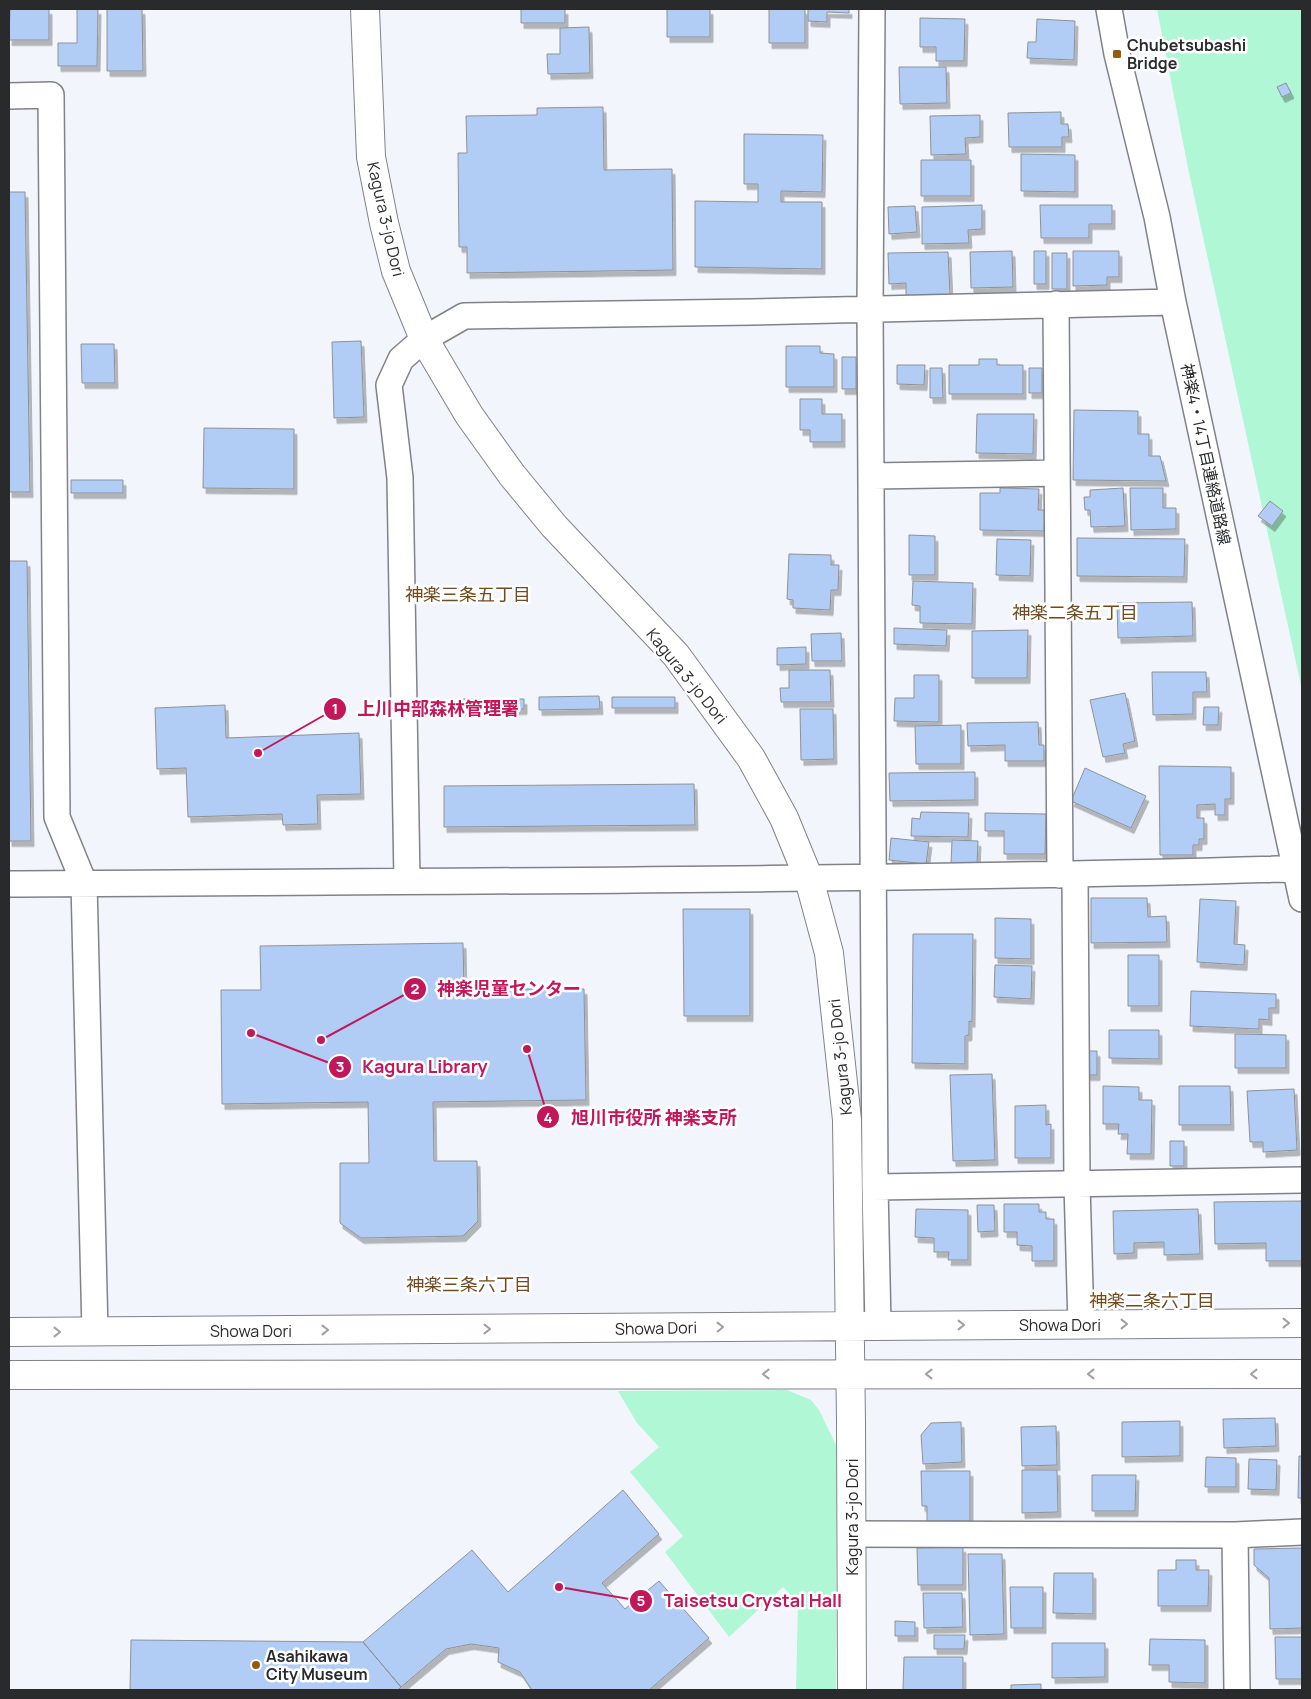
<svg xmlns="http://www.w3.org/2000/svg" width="1311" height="1699" font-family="Manrope,'Noto Sans JP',sans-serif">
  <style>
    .green { fill: #aff7d5 }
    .building { fill: #b1ccf5; stroke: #8e9297; filter: url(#shadow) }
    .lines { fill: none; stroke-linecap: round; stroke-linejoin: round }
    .minor-casing { stroke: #7f8388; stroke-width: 28 }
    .tertiary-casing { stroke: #7f8388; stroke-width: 30 }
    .minor { stroke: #fff; stroke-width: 25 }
    .tertiary { stroke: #fff; stroke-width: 28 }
    .oneway { stroke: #9f9fa0 }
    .poi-dot { fill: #925c12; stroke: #fff; stroke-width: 2 }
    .labels { text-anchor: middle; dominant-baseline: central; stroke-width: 5; stroke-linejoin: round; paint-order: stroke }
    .poi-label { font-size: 16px; font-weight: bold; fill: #292a2c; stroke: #fff; text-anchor: start }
    .street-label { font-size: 16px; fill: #292a2c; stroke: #fff }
    .neighbourhood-label { font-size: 18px; fill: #714b1d; stroke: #fff }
    .leader { fill: none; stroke: #c2185b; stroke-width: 2 }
    .callout-dot { fill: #c2185b; stroke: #fff; stroke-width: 2 }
    .mark-label { font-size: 15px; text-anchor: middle; font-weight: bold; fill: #fff }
    .callout-label { font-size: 18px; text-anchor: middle; font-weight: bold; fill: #c2185b; stroke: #fff; stroke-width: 5; stroke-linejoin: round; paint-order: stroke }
  </style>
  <defs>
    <filter id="shadow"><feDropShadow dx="3" dy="5.5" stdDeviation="0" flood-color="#0004"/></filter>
  </defs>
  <rect width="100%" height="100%" fill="#f2f6fc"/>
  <!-- green -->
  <path class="green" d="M1157,9H1302V690L1188,168Z
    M787,1390L811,1400L819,1410L836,1445V1690H796L798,1603L783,1587L729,1637L665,1552L683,1536L630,1472L659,1447L637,1423L618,1391Z"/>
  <!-- building -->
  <path class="building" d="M10,9H49V40H9Z
    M77,9H98L97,66H58V43H77Z
    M107,9H142L143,71H107Z
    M521,9H565V23H521Z
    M667,9H710V37H667Z
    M769,9H805V43H769Z
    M808,9H849V13L827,12V22L808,21Z
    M920,18L965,19L964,61H936V47H920Z
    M1037,19L1075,21L1074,60L1027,58L1028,42H1036Z
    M589,27L590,73L548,74L547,54H560V28Z
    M899,67H946L947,103L900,104Z
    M1286,83L1291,93L1282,97L1277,87Z
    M603,107L604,170L672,169L673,270L467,273V247H459L458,153H467L466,116L537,115V108Z
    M1061,112V124H1068L1069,137H1062V147H1009L1008,113Z
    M980,115V137L965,138L966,154L931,155L930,116Z
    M744,134L823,135L822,192L781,191V202H822V269L695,267V201L758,202V184H744Z
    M1021,154L1075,155V192L1021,191Z
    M921,160H971V196H921Z
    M9,192H25L30,492H9Z
    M982,205V229L968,230L969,243L922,244V207Z
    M1040,205H1112V224H1089V238H1041Z
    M915,206L917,232L889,234L888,207Z
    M1012,251L1013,287L971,288L970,252Z
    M1034,251H1046V284H1034Z
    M1073,251H1119V277H1107V285L1073,286Z
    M948,252L950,295L906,296V283L889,284L888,253Z
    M1052,253H1067V289H1052Z
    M361,341L364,417L334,418L332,342Z
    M81,344H114L115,383H82Z
    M786,346H820V353L834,354V387H786Z
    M842,357H856V389H842Z
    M979,359H997V365H1023V394H949V365H979Z
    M897,365H925L924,385L897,384Z
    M930,368H942L943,398H930Z
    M1029,368H1042V393H1029Z
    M800,399H822V414H842V442H810V430H800Z
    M1074,410L1138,411V434H1149V456H1160L1166,481L1073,480Z
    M977,414H1034L1033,454L976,453Z
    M204,428L294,429V489L203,488Z
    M71,480H123V493H71Z
    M1000,488L1039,489L1038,510H1045L1044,531L980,530V493H1000Z
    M1123,488L1125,526L1091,527L1090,510H1085L1084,497H1090V490Z
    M1130,488H1163V508H1176V529L1131,530Z
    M1270,501L1283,511L1272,526L1258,516Z
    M909,535L935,536V575H909Z
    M1077,538L1185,539L1184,577L1077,576Z
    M997,539L1031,540L1030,576L996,575Z
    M789,554L831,555V565H839L838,590H831L830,610L793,608V600L787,599Z
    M9,561H27L31,841H9Z
    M913,581L973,583L972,624L920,623V606L912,605Z
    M1192,602L1193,636L1118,638L1117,603Z
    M894,628L947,630L946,646L894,644Z
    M1028,630L1027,678H972V631Z
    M841,633L842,661H812L811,634Z
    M806,647V664L777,665V648Z
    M789,670H830L831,702H781L780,688H789Z
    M1152,672H1206L1207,692H1193V714L1153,715Z
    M914,675H939V722L894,721L895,698H914Z
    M1125,693L1135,741L1123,744L1125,753L1103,757L1090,700Z
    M599,696L600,709L539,710V697Z
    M612,697H675V708H612Z
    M460,699H524V709L461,710Z
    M225,705L226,738L359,733L361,794L317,795L318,824L283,825L282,814L188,817L186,768L157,769L155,708Z
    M1204,707H1219L1218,725H1203Z
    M800,709H833L834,759L801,760Z
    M1038,722L1039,745H1044V761H1005V745L968,746L967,723Z
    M961,725V764H916L915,726Z
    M1159,766L1231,767V799H1225V815H1215V804L1197,805V818H1204V839H1199V845H1193V855H1160Z
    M1085,768L1146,796L1131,828L1071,801Z
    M975,772V800L890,801L889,773Z
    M694,784L695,825L444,827V786Z
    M921,812L969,813L968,837L911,836L912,818L920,819Z
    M985,813L1046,814L1045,854H1004V831H985Z
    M891,838L929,842L926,864L889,860Z
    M952,840L978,841L977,865L951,864Z
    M1091,898H1147L1148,917L1166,916L1167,942L1091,943Z
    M1200,899L1236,901L1234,944L1245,945L1244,965L1197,962Z
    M683,909H750V1016H684Z
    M995,918L1031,919V959L995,958Z
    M913,934H973L972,1022L969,1021V1035L965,1036V1064L912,1063Z
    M463,943L464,989H584L586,1100L433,1102L434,1161H477L478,1221L463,1236L361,1238L340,1223V1163H369L368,1102L222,1104L221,990H261L260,946Z
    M1128,955H1159V1006H1128Z
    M995,965L1032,966L1031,999L994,997Z
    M1191,991L1276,994V1008H1269V1020L1259,1019V1029L1190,1026Z
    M1109,1030H1159V1059L1109,1058Z
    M1235,1034L1286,1035V1068H1235Z
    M1087,1051H1097V1075H1087Z
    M992,1074L995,1160L953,1161L950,1075Z
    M1103,1086L1139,1087V1100H1152L1151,1154H1127L1128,1134H1118L1119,1124H1103Z
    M1179,1086H1230L1231,1125H1179Z
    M1294,1089L1297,1150L1263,1152V1142H1250L1247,1091Z
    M1046,1105V1125L1051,1124V1158H1015V1106Z
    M1170,1141H1184V1166H1170Z
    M1302,1201V1261H1266V1243L1215,1244L1214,1202Z
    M1004,1204H1039V1212H1046V1219H1054V1261H1032V1246L1017,1245V1232H1004Z
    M977,1205H994L995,1231L978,1232Z
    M916,1209L968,1210V1260H948L949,1252H934V1238L915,1237Z
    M1198,1209L1200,1254L1164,1255V1242L1134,1243V1253L1114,1254L1113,1211Z
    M1275,1418L1276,1446L1224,1448L1223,1419Z
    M1180,1421V1456L1122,1457V1422Z
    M961,1422L962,1462L923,1464L921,1435L931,1423Z
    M1056,1426L1057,1465L1022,1466L1021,1427Z
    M1299,1456H1302V1498H1298Z
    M1206,1457L1236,1458V1487H1205Z
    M1249,1459L1277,1460L1276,1490L1248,1489Z
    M1022,1470H1057L1058,1512L1022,1513Z
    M921,1471H970V1521H927V1506H922Z
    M1092,1475H1136L1135,1511H1092Z
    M623,1490L659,1534L602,1583L625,1609L659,1581L709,1638L649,1690H532L520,1672L498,1662L499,1648L471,1644L446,1649L401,1687L363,1642L472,1550L508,1592Z
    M963,1547V1585H918L917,1548Z
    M1302,1548V1628L1270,1629L1269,1578L1254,1565V1549Z
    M968,1554H1002L1004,1634L970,1635Z
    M1176,1560H1196V1570H1209L1208,1606H1158V1570H1176Z
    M1054,1573H1093V1614L1053,1613Z
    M1010,1587H1043V1628H1011Z
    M923,1593H962L963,1627L924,1628Z
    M895,1621L915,1622V1636H895Z
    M934,1635H965L964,1649H934Z
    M1275,1637H1302V1679H1276Z
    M1150,1639L1205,1640V1683L1169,1682V1665H1149Z
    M131,1640L363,1642L401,1687L398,1690H130Z
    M1052,1643H1105V1677L1052,1678Z
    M904,1657H963V1690H903Z
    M1041,1684V1690H1011V1685Z"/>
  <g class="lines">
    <!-- minor casing -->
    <g class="minor-casing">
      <path id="minor" d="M872,9L870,309L875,1187L878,1325
        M1109,9L1117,54L1157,217L1173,302L1302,899
        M9,96L51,95L57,817L84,883L95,1332
        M1056,304L1060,875
        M871,476L1057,473
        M1075,875L1077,1184L1081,1325
        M407,880L400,478L389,385L401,359L424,339L464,316L752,312L1173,302
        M9,884C431,881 854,881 1277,869L1296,870
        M875,1187L1302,1180
        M852,1534L1235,1535L1302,1532
        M1235,1535L1237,1690"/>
    </g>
    <!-- tertiary casing -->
    <g class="tertiary-casing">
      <path id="tertiary" d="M365,9L371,157L384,223L396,271L424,339L469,415L512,475L554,526L676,655L751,758L784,818L809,879L829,953L847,1120L851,1422L852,1690
        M9,1332L1302,1323
        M9,1375L1302,1374"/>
    </g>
    <!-- minor -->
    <use href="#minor" class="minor"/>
    <!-- tertiary -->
    <use href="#tertiary" class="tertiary"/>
  </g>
  <!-- one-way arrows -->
  <defs><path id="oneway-chevron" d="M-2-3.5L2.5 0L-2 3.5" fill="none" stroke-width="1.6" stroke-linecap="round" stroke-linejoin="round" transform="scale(1.25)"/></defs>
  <g class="oneway">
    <use href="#oneway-chevron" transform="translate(1286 1323)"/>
    <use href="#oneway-chevron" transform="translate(1124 1324)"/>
    <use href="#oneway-chevron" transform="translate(961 1325)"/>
    <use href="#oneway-chevron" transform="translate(720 1327) rotate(-1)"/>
    <use href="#oneway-chevron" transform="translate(487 1329)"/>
    <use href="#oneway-chevron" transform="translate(325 1330)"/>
    <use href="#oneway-chevron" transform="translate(57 1332)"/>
    <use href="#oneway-chevron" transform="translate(766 1374) rotate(180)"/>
    <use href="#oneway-chevron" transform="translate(929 1374) rotate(180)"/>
    <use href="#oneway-chevron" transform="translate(1091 1374) rotate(180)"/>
    <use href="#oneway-chevron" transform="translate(1254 1374) rotate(180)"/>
  </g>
  <!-- markers -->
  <g class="poi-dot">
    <rect x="1112" y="49" width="10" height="10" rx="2.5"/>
    <circle cx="256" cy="1665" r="5"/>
  </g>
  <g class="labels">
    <!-- poi labels -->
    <g class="poi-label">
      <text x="1127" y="45">Chubetsubashi<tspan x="1127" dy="18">Bridge</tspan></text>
      <text x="266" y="1656">Asahikawa<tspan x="266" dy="18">City Museum</tspan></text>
    </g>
    <!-- street labels -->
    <g class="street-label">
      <text transform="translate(386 219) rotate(77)">Kagura 3-jo Dori</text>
      <text transform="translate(1206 454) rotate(78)">神楽4・14丁目連絡道路線</text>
      <text transform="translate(687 676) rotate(51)">Kagura 3-jo Dori</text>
      <text transform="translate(840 1057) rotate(-96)">Kagura 3-jo Dori</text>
      <text x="1060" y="1325">Showa Dori</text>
      <text transform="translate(656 1328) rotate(-1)">Showa Dori</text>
      <text x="251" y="1331">Showa Dori</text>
      <text transform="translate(852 1517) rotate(-90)">Kagura 3-jo Dori</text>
    </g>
    <!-- neighbourhood labels -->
    <g class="neighbourhood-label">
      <text x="468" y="594">神楽三条五丁目</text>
      <text x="1075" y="612">神楽二条五丁目</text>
      <text x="469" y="1284">神楽三条六丁目</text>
      <text x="1152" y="1300">神楽二条六丁目</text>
    </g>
  </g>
  <!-- callouts -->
  <path class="leader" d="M258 753L335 709M321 1040L415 989M251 1033L340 1067M527 1049L548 1117M559 1587L641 1601"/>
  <g class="callout-dot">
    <circle cx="258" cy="753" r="5"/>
    <circle cx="321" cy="1040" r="5"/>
    <circle cx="251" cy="1033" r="5"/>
    <circle cx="527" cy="1049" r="5"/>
    <circle cx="559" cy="1587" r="5"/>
    <circle cx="335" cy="709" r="12"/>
    <circle cx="415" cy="989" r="12"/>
    <circle cx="340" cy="1067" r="12"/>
    <circle cx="548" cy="1117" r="12"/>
    <circle cx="641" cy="1601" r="12"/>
  </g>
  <g class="mark-label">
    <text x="335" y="714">1</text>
    <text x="415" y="994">2</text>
    <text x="340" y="1072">3</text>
    <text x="548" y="1123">4</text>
    <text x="641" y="1606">5</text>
  </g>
  <g class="callout-label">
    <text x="438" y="715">上川中部森林管理署</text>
    <text x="509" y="995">神楽児童センター</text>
    <text x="425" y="1073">Kagura Library</text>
    <text x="654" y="1124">旭川市役所 神楽支所</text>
    <text x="753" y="1607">Taisetsu Crystal Hall</text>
  </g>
  <!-- border -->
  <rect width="1311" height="1699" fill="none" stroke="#292a2c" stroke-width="20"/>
</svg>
